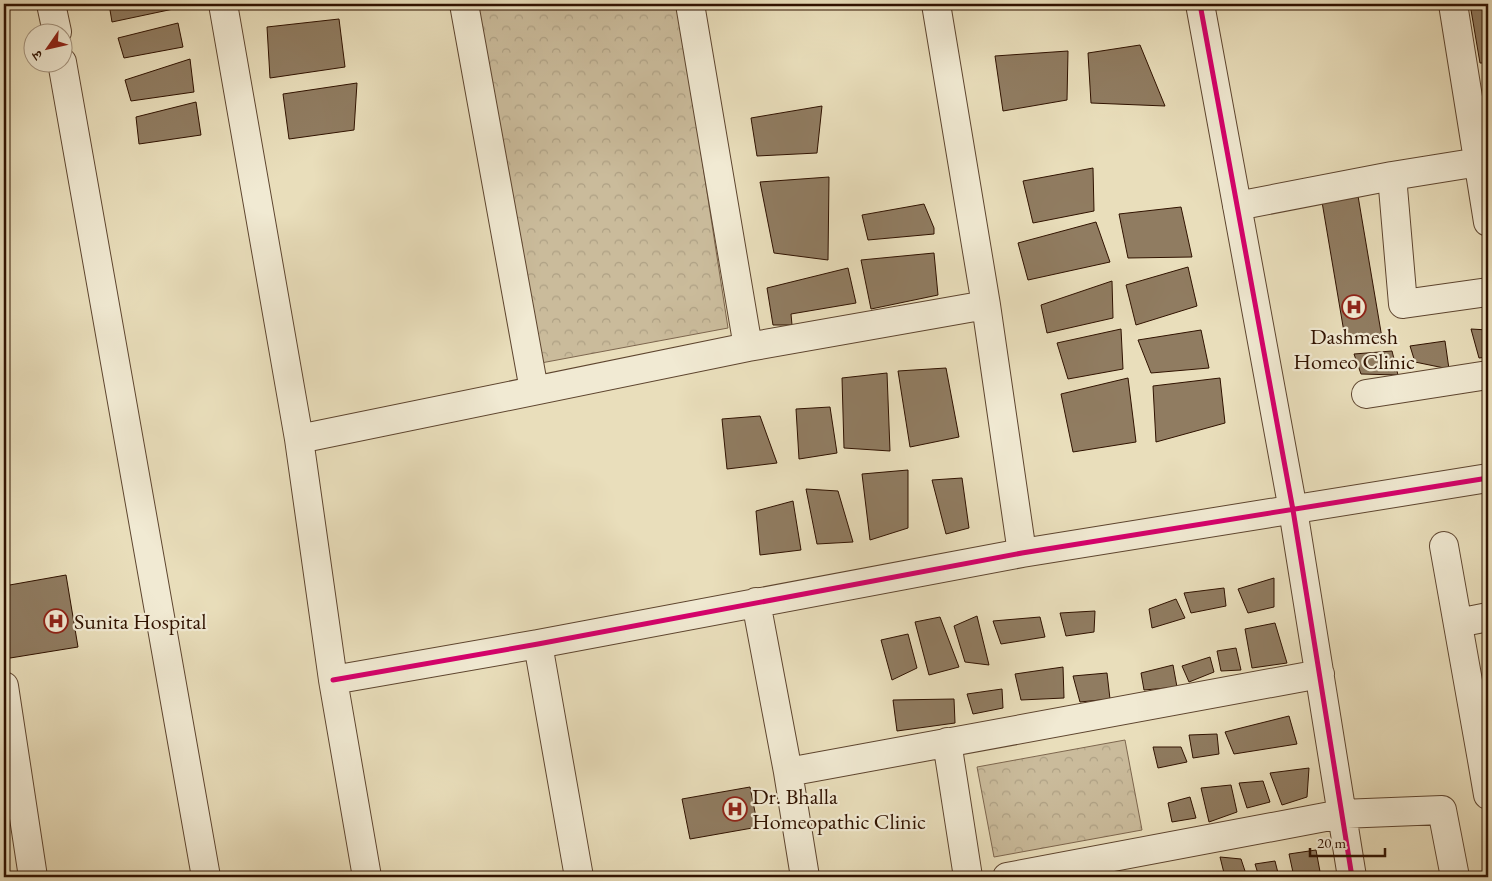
<svg xmlns="http://www.w3.org/2000/svg" width="1492" height="881" font-family="'EB Garamond','Noto Serif Devanagari',serif">
  <style>
    .park { fill: url(#park-crowns); stroke: #7d664e }
    .building { fill: #907c61; stroke: #301200 }
    .lines { fill: none; stroke-linecap: round; stroke-linejoin: round }
    .minor-casing { stroke: #5e452f; stroke-width: 30 }
    .minor { stroke: #f1ead3; stroke-width: 28 }
    .cycleway-casing { stroke: #f1ead3; stroke-width: 8 }
    .cycleway { stroke: #d6006c; stroke-width: 5 }
    .labels { text-anchor: middle; dominant-baseline: central; stroke-width: 4.5; stroke-linejoin: round; paint-order: stroke }
    .poi-label { font-size: 22px; fill: #301200; stroke: #f1ead3; text-anchor: start }
  </style>
  <defs>
    <pattern id="park-crowns" width="20" height="18" patternUnits="userSpaceOnUse" patternTransform="scale(1.25)"><rect width="20" height="18" fill="#cabb9b"/><path d="M2 6a3 3 0 1 1 6 0M12 15a3 3 0 1 1 6 0" fill="none" stroke="#aea084"/></pattern>
  </defs>
  <rect width="100%" height="100%" fill="#e9debb"/>
  <filter id="stains"><feTurbulence type="fractalNoise" baseFrequency=".004" numOctaves="4"/><feColorMatrix values="0 0 0 0 .2 0 0 0 0 .09 0 0 0 0 .02 0 0 0 .5 -.17"/></filter>
  <radialGradient id="worn" r=".72"><stop offset=".6" stop-color="#630" stop-opacity="0"/><stop offset="1" stop-color="#630" stop-opacity=".3"/></radialGradient>
  <!-- park -->
  <path class="park" d="M477,4H678L728,328L541,363Z
    M1125,740L1142,830L994,857L977,767Z"/>
  <!-- building -->
  <path class="building" d="M109,4H177L178,8L112,22Z
    M1470,4H1488V63H1480Z
    M339,19L345,67L270,78L267,27Z
    M178,23L183,47L124,58L118,38Z
    M1140,45L1165,106L1091,103L1088,53Z
    M1068,51L1067,100L1003,111L995,56Z
    M190,59L194,92L131,101L125,80Z
    M357,83L354,130L289,139L283,94Z
    M196,102L201,135L139,144L136,117Z
    M822,106L817,153L757,156L751,118Z
    M1093,168L1094,211L1033,223L1023,181Z
    M829,177L828,260L774,253L760,182Z
    M1356,184L1382,338L1346,344L1320,190Z
    M924,204L934,228V234L868,240L862,215Z
    M1181,207L1192,257L1128,258L1119,214Z
    M1096,222L1110,262L1028,280L1018,243Z
    M934,253L938,295L871,309L861,260Z
    M1188,267L1197,306L1136,325L1126,285Z
    M848,268L856,303L791,314L792,325H773L767,288Z
    M1112,281L1113,318L1047,333L1041,305Z
    M1121,329L1123,369L1068,379L1057,343Z
    M1471,329L1488,330V357L1479,358Z
    M1201,330L1209,368L1151,373L1138,340Z
    M1445,341L1449,369L1415,362L1410,346Z
    M1392,351L1398,375L1361,374L1354,354Z
    M946,368L959,437L910,447L898,371Z
    M887,373L890,451L844,448L842,378Z
    M1128,378L1136,442L1073,452L1061,394Z
    M1220,378L1225,423L1156,442L1153,386Z
    M830,407L837,453L799,459L796,409Z
    M760,416L777,463L727,469L722,419Z
    M908,470V528L870,540L862,474Z
    M962,478L969,528L946,534L932,480Z
    M806,489L838,491L853,542L817,544Z
    M793,501L801,550L760,555L756,511Z
    M66,575L78,647L4,659V586Z
    M1274,578V607L1248,613L1238,589Z
    M1224,588L1226,606L1191,613L1184,593Z
    M1176,599L1185,618L1152,628L1149,609Z
    M1095,611L1094,632L1066,636L1060,613Z
    M977,616L989,665L965,662L954,626Z
    M940,617L959,667L929,675L915,622Z
    M1040,617L1045,637L1001,644L993,621Z
    M1275,623L1287,663L1252,668L1245,629Z
    M908,634L917,668L892,680L881,640Z
    M1236,648L1241,670L1221,671L1217,651Z
    M1210,657L1214,672L1189,682L1182,666Z
    M1173,665L1177,687L1144,690L1141,673Z
    M1063,667L1064,698L1021,700L1015,674Z
    M1107,673L1110,699L1080,702L1073,676Z
    M1002,689L1003,708L973,714L967,694Z
    M954,699L955,723L897,731L893,700Z
    M1289,716L1297,744L1234,754L1225,732Z
    M1217,734L1219,754L1193,758L1189,735Z
    M1153,747H1181L1187,762L1158,768Z
    M1309,768L1307,797L1282,805L1270,773Z
    M1263,781L1270,802L1247,808L1239,783Z
    M1231,785L1237,812L1209,822L1201,788Z
    M750,787L758,827L690,839L682,799Z
    M1190,797L1196,818L1172,822L1168,803Z
    M1316,850L1321,877H1294L1289,854Z
    M1220,857L1241,859L1247,877H1225Z
    M1275,861L1279,877H1259L1255,864Z"/>
  <g class="lines">
    <!-- minor casing -->
    <g class="minor-casing">
      <path id="minor" d="M51,4L57,32
        M223,4L299,439L333,680L367,877
        M464,4L534,390
        M690,4L748,347
        M936,4L986,305L1022,553
        M1200,4L1293,510L1352,877
        M1453,4L1488,222
        M62,62L206,877
        M1392,176L1479,162
        M1237,206L1392,176L1403,304L1488,292
        M1366,394L1488,375
        M299,439L748,347L986,305
        M1444,546L1482,760
        M756,602L788,772L805,877
        M1458,623L1488,617
        M538,644L579,877
        M333,680L538,644L1022,553L1488,478
        M4,686L33,877
        M947,742L968,877
        M1488,759L1482,760L1488,795
        M788,772L1320,674
        M1007,877L1341,814L1442,810L1455,877"/>
    </g>
    <!-- minor -->
    <use href="#minor" class="minor"/>
    <!-- cycleway casing -->
    <g class="cycleway-casing">
      <path id="cycleway" d="M1200,4L1293,510L1352,877
        M333,680L538,644L1022,553L1488,478"/>
    </g>
    <!-- cycleway -->
    <use href="#cycleway" class="cycleway"/>
  </g>
  <!-- icons -->
  <defs>
    <g id="hospital-ring" transform="scale(1.25)"><circle r="9.5" fill="#f1ead3" stroke="#8f2418" stroke-width="1.5"/><path d="M-5-5h3v3.5h4V-5h3V5h-3V1.5h-4V5h-3Z" fill="#8f2418"/></g>
  </defs>
  <g fill-rule="evenodd">
    <use href="#hospital-ring" x="1354" y="307"/>
    <use href="#hospital-ring" x="56" y="621"/>
    <use href="#hospital-ring" x="735" y="809"/>
  </g>
  <g class="labels">
    <!-- poi labels -->
    <g class="poi-label">
      <text x="1354" y="336" text-anchor="middle">Dashmesh<tspan x="1354" dy="25">Homeo Clinic</tspan></text>
      <text x="74" y="621">Sunita Hospital</text>
      <text x="752" y="796">Dr. Bhalla<tspan x="752" dy="25">Homeopathic Clinic</tspan></text>
    </g>
  </g>
  <!-- margin -->
  <rect width="1492" height="881" fill="none" stroke="#e9debb" stroke-width="20"/>
  <rect x="5" y="5" width="1482" height="871" fill="none" stroke="#301200" stroke-width="2.5"/>
  <rect x="10" y="10" width="1472" height="861" fill="none" stroke="#301200"/>
  <!-- north arrow -->
  <g transform="translate(48 48) rotate(236)"><circle r="24" fill="#f1ead3" stroke="#a4947f"/>
  <path d="M0-4L9 19L0 12L-9 19Z" fill="#8f2418"/>
  <text y="-8" font-size="14" font-weight="bold" text-anchor="middle" fill="#301200">उ</text>
  </g>
  <!-- scale -->
  <path d="M1310 848v8h75v-8" fill="none" stroke="#301200" stroke-width="2.5"/>
  <text x="1317" y="848" font-size="15" fill="#301200" stroke="#f1ead3" stroke-width="4" paint-order="stroke">20 m</text>
  <rect width="100%" height="100%" filter="url(#stains)"/>
  <rect width="100%" height="100%" fill="url(#worn)"/>
</svg>
